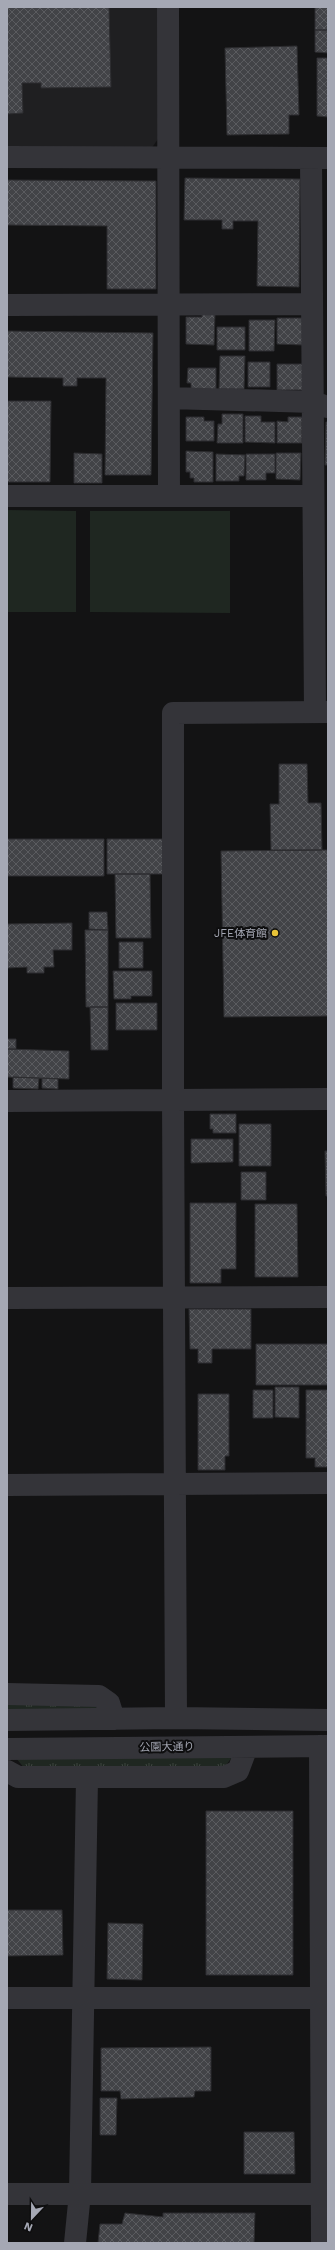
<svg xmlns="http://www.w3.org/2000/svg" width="335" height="2250" font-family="'Work Sans','Noto Sans JP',sans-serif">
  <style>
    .built { fill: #1f1f21 }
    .grass { fill: url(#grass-tufts) }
    .garden { fill: #1f2721 }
    .building { fill: url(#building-cross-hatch); stroke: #2d2d30 }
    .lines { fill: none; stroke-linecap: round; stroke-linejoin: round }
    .minor { stroke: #343439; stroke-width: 22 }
    .poi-dot { fill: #e8c338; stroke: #0e0e0f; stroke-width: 1.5 }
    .labels { text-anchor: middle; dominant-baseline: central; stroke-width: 4; stroke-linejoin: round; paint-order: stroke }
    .poi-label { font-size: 11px; fill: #a5a8b4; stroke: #0e0e0f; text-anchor: end }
    .street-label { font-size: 11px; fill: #a5a8b4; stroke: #0e0e0f }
  </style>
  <defs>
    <pattern id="grass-tufts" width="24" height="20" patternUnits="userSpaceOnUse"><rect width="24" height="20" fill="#1f2721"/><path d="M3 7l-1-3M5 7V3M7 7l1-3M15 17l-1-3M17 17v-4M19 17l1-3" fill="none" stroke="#3d443f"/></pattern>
    <pattern id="building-cross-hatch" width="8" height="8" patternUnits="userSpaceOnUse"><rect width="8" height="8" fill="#424347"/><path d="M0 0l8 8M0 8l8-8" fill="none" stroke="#5a5b5f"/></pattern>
  </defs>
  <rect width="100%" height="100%" fill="#131314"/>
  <!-- built -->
  <path class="built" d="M7,7H158V139L151,149L7,146Z"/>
  <!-- grass -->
  <path class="grass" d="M98,1701L104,1710L7,1711V1702Z
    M232,1757L224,1768L25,1769L16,1758Z"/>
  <!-- garden -->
  <path class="garden" d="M7,510L76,511V612H7Z
    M90,511H230V613L90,612Z"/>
  <!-- building -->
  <path class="building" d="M7,7H109L111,87L41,88V83H22L23,113L7,114Z
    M315,7H328V30H315Z
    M315,30H328V53L315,52Z
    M297,46L299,115H289V134L227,135L225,48Z
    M317,58H328V117L317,116Z
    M185,178L300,179L299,287L257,286L258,221H233V229H222V220H184Z
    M7,180L156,181V289H107V226L7,225Z
    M202,313H215L214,345L186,344V317H202Z
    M277,318H303V345L277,344Z
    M249,320H275L274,351H249Z
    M217,327H245V350H217Z
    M7,331L153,333L151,475H105L106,378H77V386H63V378L7,377Z
    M220,356H245L244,389H219Z
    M248,362H270V387H248Z
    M277,364H305V390H277Z
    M188,368H216V392H191V383H187Z
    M7,401H51L50,482H7Z
    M222,414H243V443H217L218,424H222Z
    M245,416H261V422H275V443L245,442Z
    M186,417H204V421H214V441H186Z
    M288,417H302V443H277V421L288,422Z
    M326,422H328V465H325Z
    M186,451L213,452V482H194V478H190V472H186Z
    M74,453L102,454V483H74Z
    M276,453H301L300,480L276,479Z
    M216,454L245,455L244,476H239V481H216Z
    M246,454H275V473H266V480H246Z
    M279,764H307L308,803H321L322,850H271L270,804H279Z
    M7,839H104V876H7Z
    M107,839H164V874H107Z
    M322,850H328V1016L224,1017L221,851Z
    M115,874H150L151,938H116Z
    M89,912H107L108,930L89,929Z
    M72,923V950H53L54,967H44V973H27V967L7,968V924Z
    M85,930H108V1007H86Z
    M119,942H143V968H119Z
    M113,971H152V996H131V999H114Z
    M116,1003H157V1030H116Z
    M90,1007H108V1050H91Z
    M7,1039H16V1049H7Z
    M7,1049L69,1051V1079L7,1077Z
    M13,1077L39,1078L38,1089L13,1088Z
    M42,1078L58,1079V1089L42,1088Z
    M210,1114H236V1133H213V1129H210Z
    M239,1124H271V1166H239Z
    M191,1139H233V1162L191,1163Z
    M325,1151H328V1196H326Z
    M241,1172H266V1200H241Z
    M190,1203H236V1269H221V1283H190Z
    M255,1204H297L298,1277H255Z
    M189,1309H251V1349H212V1363H198V1349H190Z
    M256,1344H328V1385H256Z
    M275,1387H299V1418L275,1417Z
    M253,1390H273V1418H253Z
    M306,1390H328V1467H315V1458H306Z
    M198,1394H229V1456H225V1470H198Z
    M206,1811H293V1975H206Z
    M7,1910H62L63,1955L7,1956Z
    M108,1923L143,1924L142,1980L107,1979Z
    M211,2047V2091H195L194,2097L121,2099L120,2091H101V2048Z
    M100,2098H117L116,2135H100Z
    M244,2132H294L295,2174H244Z
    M125,2213L163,2217V2213H255L254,2243H98L100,2224H122Z"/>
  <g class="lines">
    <!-- minor -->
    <path class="minor" d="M168,7L169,494
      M7,157L328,158
      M311,158L315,712
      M7,305L311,304
      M169,398L314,402L327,407
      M7,496H313
      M7,1101L328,1099
      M7,1298L328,1297
      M7,1485L328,1483
      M7,1694L99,1696L109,1703L114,1719
      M176,1718L173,1099V713L328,712
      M7,1720L176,1718L328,1720
      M320,1746L322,2243
      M7,1749L328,1746
      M7,1771L18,1777H224L238,1771L247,1747
      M7,1998H328
      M7,2194H328
      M75,2243L80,2193L87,1778"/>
  </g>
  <!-- markers -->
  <circle class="poi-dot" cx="275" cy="933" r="4"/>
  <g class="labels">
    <!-- poi labels -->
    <g class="poi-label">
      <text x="267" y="933">JFE体育館</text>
    </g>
    <!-- street labels -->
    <g class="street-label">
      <text transform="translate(167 1747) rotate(-1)">公園大通り</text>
    </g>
  </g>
  <!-- border -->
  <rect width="335" height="2250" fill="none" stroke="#a5a8b4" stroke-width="16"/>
  <!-- north arrow -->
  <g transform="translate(32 2218) rotate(202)" stroke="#0e0e0f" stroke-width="3" paint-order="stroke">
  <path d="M0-3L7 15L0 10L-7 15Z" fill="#a5a8b4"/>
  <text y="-6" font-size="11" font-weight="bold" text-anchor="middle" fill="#a5a8b4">N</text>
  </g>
</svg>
